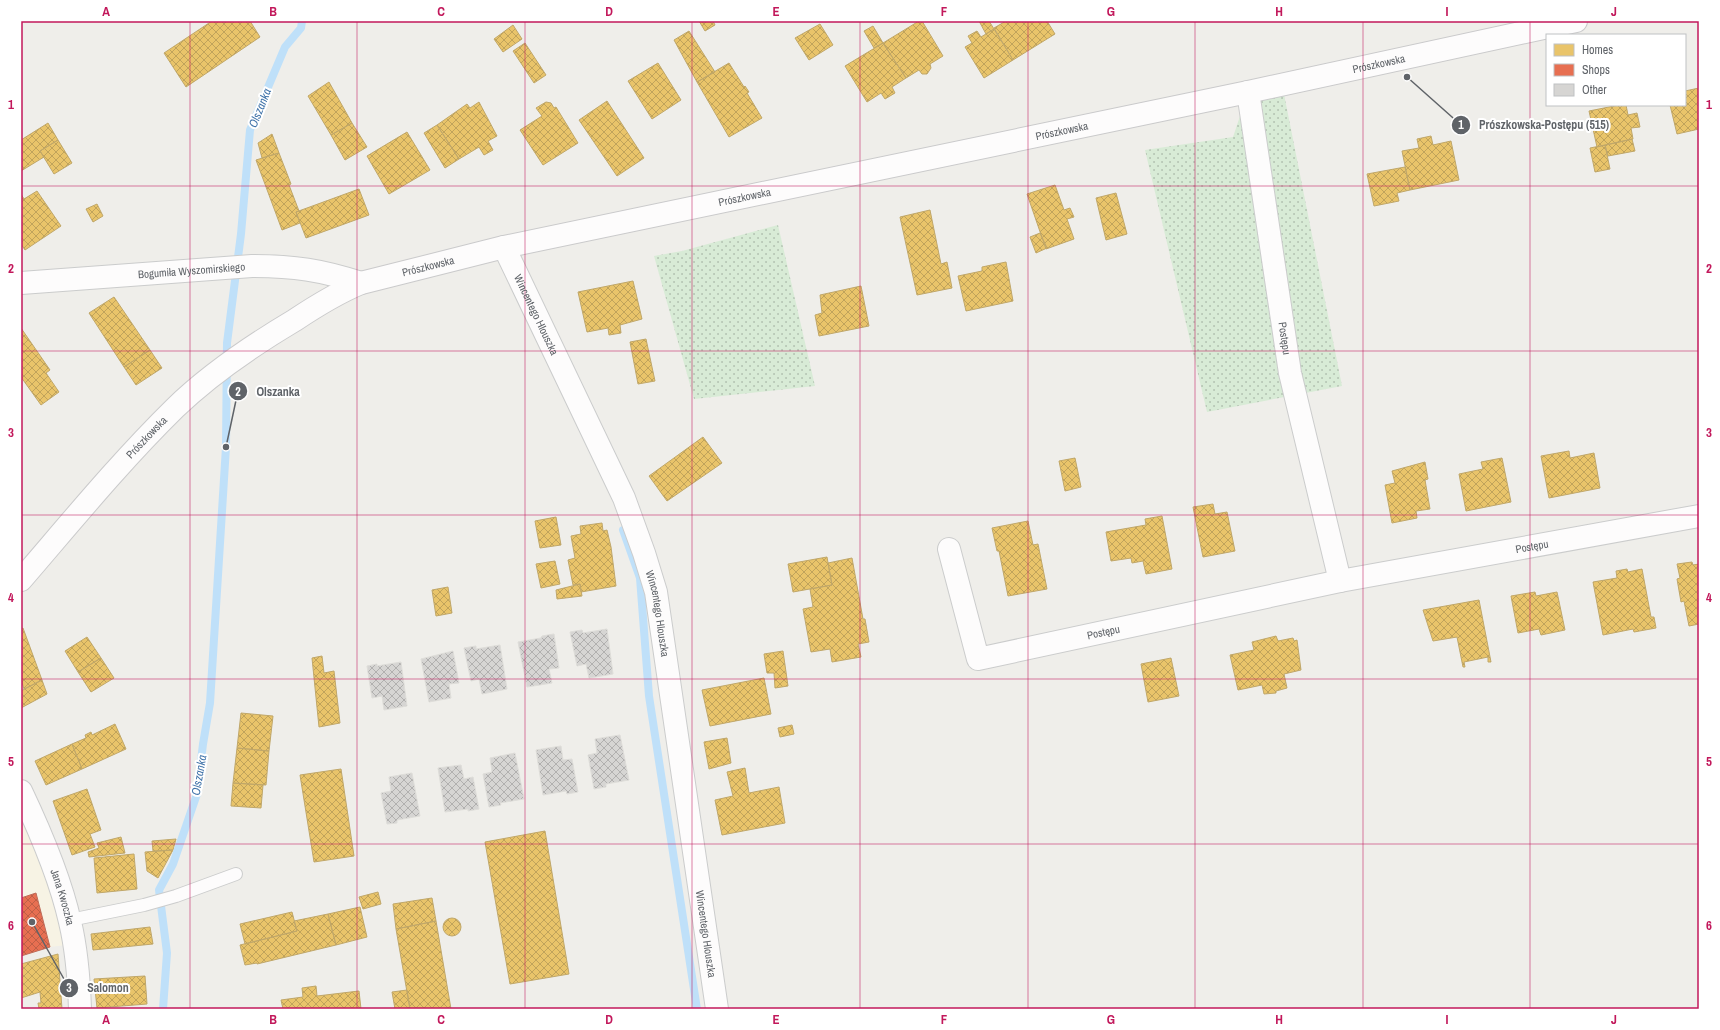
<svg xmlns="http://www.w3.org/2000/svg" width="1720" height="1030" font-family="'Archivo Narrow',sans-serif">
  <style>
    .commercial { fill: #f7f3e4 }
    .grass { fill: url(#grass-dots) }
    .homes { fill: url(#homes-cross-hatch); stroke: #c0a769 }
    .shops { fill: url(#shops-cross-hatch); stroke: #be6b58 }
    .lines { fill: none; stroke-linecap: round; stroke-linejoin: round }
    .stream { stroke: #bfe0f9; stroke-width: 8 }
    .building { fill: url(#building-cross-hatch); stroke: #deddd9 }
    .service-casing { stroke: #cbcccc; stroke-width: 14 }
    .minor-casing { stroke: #cbcccc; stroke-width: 24 }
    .tertiary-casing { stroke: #cbcccc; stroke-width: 24 }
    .secondary-casing { stroke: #cacacb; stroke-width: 24 }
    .service { stroke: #fdfcfc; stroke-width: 12 }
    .minor { stroke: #fdfcfc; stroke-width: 22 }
    .tertiary { stroke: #fdfcfc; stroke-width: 22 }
    .secondary { stroke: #fdfcfc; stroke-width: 22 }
    .grid { fill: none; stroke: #c2185b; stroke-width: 1; stroke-opacity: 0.55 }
    .labels { text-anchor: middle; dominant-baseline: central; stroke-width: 4; stroke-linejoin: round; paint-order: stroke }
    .street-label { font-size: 11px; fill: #5f6368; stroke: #fff }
    .water-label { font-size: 12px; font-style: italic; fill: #4174aa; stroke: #fff }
    .leader { fill: none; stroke: #5f6368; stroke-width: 1.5 }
    .callout-dot { fill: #5f6368; stroke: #fff; stroke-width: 1.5 }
    .mark-label { font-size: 12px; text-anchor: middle; font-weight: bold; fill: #fff }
    .callout-label { font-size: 12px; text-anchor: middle; font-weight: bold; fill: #5f6368; stroke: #fff; stroke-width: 4; stroke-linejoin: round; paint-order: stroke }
    .neatline { fill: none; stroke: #c2185b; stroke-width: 1.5 }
    .grid-label { font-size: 13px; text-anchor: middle; font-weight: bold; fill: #c2185b }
  </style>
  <defs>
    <pattern id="grass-dots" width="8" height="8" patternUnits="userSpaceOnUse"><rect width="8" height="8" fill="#d8ebd6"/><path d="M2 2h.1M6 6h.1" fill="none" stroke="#b2c2b1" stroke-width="1.8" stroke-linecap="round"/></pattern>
    <pattern id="homes-cross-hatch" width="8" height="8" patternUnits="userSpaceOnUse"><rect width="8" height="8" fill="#e9c46a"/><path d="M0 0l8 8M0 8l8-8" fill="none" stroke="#c0a35b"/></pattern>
    <pattern id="shops-cross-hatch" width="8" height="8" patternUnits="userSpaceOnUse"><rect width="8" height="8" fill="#e76f51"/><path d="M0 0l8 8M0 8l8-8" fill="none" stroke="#be5f47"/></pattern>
    <pattern id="building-cross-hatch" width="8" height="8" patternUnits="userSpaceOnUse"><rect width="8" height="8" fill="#d6d5d3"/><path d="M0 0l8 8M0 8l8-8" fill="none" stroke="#b1b0af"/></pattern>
  </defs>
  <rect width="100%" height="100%" fill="#efeeea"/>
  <!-- commercial -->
  <path class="commercial" d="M21,811L75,944L50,947L21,956Z"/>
  <!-- grass -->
  <path class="grass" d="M1282,84L1342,386L1207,412L1145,150L1233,137L1248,92Z
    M778,225L815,386L694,399L654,256L682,251Z"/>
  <!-- homes -->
  <path class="homes" d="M212,21H250L260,37L186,87L164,53Z
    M699,21H713L715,25L705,31Z
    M919,21H922L943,56L930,64L931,68L927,74H922L919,70L906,78L883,43Z
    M979,21H989L994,29L986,34Z
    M1006,21H1047L1055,34L1013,60L994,28Z
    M820,24L833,45L809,60L795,38Z
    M513,25L522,39L503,52L494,39Z
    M873,26L883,43L874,48L864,31Z
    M994,29L1013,60L984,78L965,47L972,43L968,36L977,31L981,37Z
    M689,31L715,72L697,82L674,40Z
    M525,43L546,75L534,83L513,51Z
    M883,43L906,78L892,87L895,93L885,99L881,93L867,102L845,66Z
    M658,63L681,100L652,119L628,81Z
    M729,63L744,87L745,86L749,92L747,93L762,118L729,137L697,82Z
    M329,82L352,123L331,135L308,96Z
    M1699,88V129L1677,134L1670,105H1685V91Z
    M607,101L644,158L617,176L579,120Z
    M479,102L497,136L488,141L493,150L484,155L479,147L459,159L437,125L467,104L470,108Z
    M546,102L551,103L554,108L556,107L578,143L543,165L520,130L542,116L536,108Z
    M1619,105H1626L1628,115L1637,113L1640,127L1631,128L1633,139L1597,147L1589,111Z
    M48,123L58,140L40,151L44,157L21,171V140Z
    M352,123L367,147L345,160L331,135Z
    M437,125L459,159L445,168L424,133Z
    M407,132L430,170L389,194L367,156Z
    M272,134L279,153L262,158L258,143Z
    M1431,136L1433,145L1451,141L1459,180L1410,190L1402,151L1419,148L1417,139Z
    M1632,139L1635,151L1608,156L1605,145Z
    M58,140L72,163L54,174L40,151Z
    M1605,145L1610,169L1595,172L1590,148Z
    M279,153L291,184L289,185L299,211L296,212L300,223L282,230L256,160Z
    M1405,167L1410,190L1397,193L1399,201L1374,206L1367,174Z
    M1055,185L1064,210L1070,208L1074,217L1067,219L1074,239L1046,249L1027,194Z
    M359,189L369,215L306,238L296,212Z
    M37,191L61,226L25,250L21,244V194L24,199Z
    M1116,193L1127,234L1106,240L1096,198Z
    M97,204L103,216L93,222L86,209Z
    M930,210L941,264L947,262L952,288L917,295L900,217Z
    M1040,233L1047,248L1036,253L1030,237Z
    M1006,262L1013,301L966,311L958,276L982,271V267Z
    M633,281L642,319L620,325L621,333L609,335L608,328L587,332L578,292Z
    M861,286L869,326L819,336L815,315L822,313L820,295Z
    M114,297L150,350L124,367L89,313Z
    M21,328L50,370L46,373L59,392L41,405L21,377Z
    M646,339L655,381L638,384L630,342Z
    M150,350L162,368L136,385L124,367Z
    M703,437L722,463L667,501L649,476Z
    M1569,451L1570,458L1594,453L1600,488L1549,498L1541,456Z
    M1075,458L1081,487L1065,491L1059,461Z
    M1502,458L1511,502L1466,511L1459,474L1483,469L1481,462Z
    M1425,462L1428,479L1425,480L1430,509L1416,511L1417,518L1392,523L1385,485L1395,483L1392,471Z
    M1213,504L1215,514L1227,512L1235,551L1203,557L1193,507Z
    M1162,516L1172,569L1146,574L1143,561L1132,563L1131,558L1111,561L1106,532L1146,525L1145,519Z
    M556,517L561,545L540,548L535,521Z
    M1028,521L1033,545L1038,544L1047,589L1008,596L999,551H997L992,528Z
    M602,523L603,531L607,530L611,547L616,586L581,592L580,584L573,585L568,560L575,558L571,536L581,534L580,526Z
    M827,557L832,585L793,592L788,564Z
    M852,558L863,619H865L869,642L858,644L861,657L832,662L830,649L811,652L803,609L813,607L810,589L832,585L828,563Z
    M555,561L560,584L541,588L536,564Z
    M1692,562L1693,565L1699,564V624L1689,626L1684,601L1681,602L1677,579L1680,578L1677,564Z
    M1627,569L1628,572L1642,569L1651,617H1654L1656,628L1634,632L1633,629L1603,635L1593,582L1617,578L1616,571Z
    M580,584L582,596L557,599L556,590Z
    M448,587L452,613L436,616L432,590Z
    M1535,592L1536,596L1557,592L1565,630L1541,635L1539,629L1518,633L1511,596Z
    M1479,600L1491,662H1488V657L1464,662L1465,667H1463L1457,637L1433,641L1423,610Z
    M23,628L42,680L24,689L21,679V629Z
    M1276,636L1278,641L1293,638L1294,641L1297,640L1301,670L1284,674L1287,688L1276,691V693L1264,694L1262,685L1238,690L1230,655L1254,650L1252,642Z
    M87,637L101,658L78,672L65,651Z
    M783,651L788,686L775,688L774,673H767L764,654Z
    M322,656L324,673L334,671L340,723L319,727L312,658Z
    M101,658L114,678L91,692L78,672Z
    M1171,658L1179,696L1148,702L1141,664Z
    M764,678L771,714L710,726L702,690Z
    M42,680L47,694L21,708V691Z
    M241,713L273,716L269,751L237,748Z
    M115,724L126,749L82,769L72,744L86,738L85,735L91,732L92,735Z
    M792,725L794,734L780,737L778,728Z
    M727,738L731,763L709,769L704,742Z
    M72,744L82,769L46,785L35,761Z
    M237,748L269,751L266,785L233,783Z
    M745,768L749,793L779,787L785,823L722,835L715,800L733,796L727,772Z
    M341,769L354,856L314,862L300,775Z
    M233,783L263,785L261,808L231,806Z
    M87,789L101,830L90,834L95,847L72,855L53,801Z
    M545,831L569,974L510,984L485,842Z
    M121,837L125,853L89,857L88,852L99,848L97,843Z
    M176,839L173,850L153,851L152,841Z
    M173,850L158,878L147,871L145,852Z
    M134,854L137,889L97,893L94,858Z
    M378,892L381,904L363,909L359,897Z
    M432,898L436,921L396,929L393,904Z
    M360,907L367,937L336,945L328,914Z
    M292,912L297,931L245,944L240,924Z
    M328,914L336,945L257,964V963L245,965L240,945L297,931L294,921Z
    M443 927a9 9 0 1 1 18 0a9 9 0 1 1-18 0Z
    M436,921L451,1009H410L396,929Z
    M150,927L153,944L93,950L91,934Z
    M58,954L62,1009H39L38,1003H41L40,992L21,998V964Z
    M145,976L147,1004L97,1008L94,979Z
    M316,986L317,996L359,991L361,1009H283L281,1000L303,997L302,988Z
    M407,990L410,1009H395L392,992Z"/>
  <!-- shops -->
  <path class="shops" d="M36,893L50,947L21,956V898Z"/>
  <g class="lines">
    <!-- stream -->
    <path class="stream" d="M623,530L640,578L649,696L697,1009
      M163,1009L167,953L159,890L173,864L197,794L203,744L210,703L226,447L227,343L241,234L250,130L285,47L301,28L302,21"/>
  </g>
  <!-- building -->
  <path class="building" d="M607,629L613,674L589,678L586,664L577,666L570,632L582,630L583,633Z
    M554,634L559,668L549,669L552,683L527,687L518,642L541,638L542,636Z
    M500,645L507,689L482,694L479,679L471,681L464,648L476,646V649Z
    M453,651L459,683L449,684L451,698L429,702L421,659Z
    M401,662L407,706L384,710L382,696L372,698L367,666L377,664V666Z
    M620,735L629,780L606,784V787L594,789L588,755L597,753L595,739Z
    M561,746L563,760L572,759L578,792L567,794L566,791L543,795L536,750Z
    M515,753L524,799L500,803L501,805L489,807L483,774L492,772L490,758Z
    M461,765L464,779L473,777L479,809L468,811V809L445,812L438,768Z
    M412,773L420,816L397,820V823L387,824L381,793L391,791L389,777Z"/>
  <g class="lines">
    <!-- service casing -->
    <g class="service-casing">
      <path id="service" d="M70,920L144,905L176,896L236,874"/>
    </g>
    <!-- minor casing -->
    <g class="minor-casing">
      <g id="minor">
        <path id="s1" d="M1248,92L1290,373L1340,581"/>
        <path id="s2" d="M504,247L624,498L644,553L656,592L717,1009"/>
        <path id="s3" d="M21,283L252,266C294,266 321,270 361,283"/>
        <path id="s4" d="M949,549L978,659L1340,581L1699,516"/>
      </g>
    </g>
    <!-- tertiary casing -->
    <g class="tertiary-casing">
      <g id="tertiary">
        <path id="s5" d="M21,791C39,829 61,881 70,922C77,951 79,979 80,1009"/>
      </g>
    </g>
    <!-- secondary casing -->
    <g class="secondary-casing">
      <g id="secondary">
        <path id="s6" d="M21,580C71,522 120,462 175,408C210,374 253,345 295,320C316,306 337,293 361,283L504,247L1248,92L1576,21"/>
      </g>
    </g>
    <!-- service -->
    <use href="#service" class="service"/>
    <!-- minor -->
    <use href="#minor" class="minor"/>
    <!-- tertiary -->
    <use href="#tertiary" class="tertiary"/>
    <!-- secondary -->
    <use href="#secondary" class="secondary"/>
  </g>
  <!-- grid -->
  <path class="grid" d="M190,21V1009M357,21V1009M525,21V1009M692,21V1009M860,21V1009M1028,21V1009M1195,21V1009M1363,21V1009M1530,21V1009M21,186H1699M21,351H1699M21,515H1699M21,679H1699M21,844H1699"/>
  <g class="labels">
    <!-- street labels -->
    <g class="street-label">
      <text stroke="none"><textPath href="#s6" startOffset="1497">Prószkowska</textPath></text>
      <text stroke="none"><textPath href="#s6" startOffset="1173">Prószkowska</textPath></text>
      <text stroke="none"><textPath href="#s6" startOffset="849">Prószkowska</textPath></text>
      <text stroke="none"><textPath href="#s6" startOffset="525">Prószkowska</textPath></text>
      <text stroke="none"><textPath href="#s3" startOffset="171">Bogumiła Wyszomirskiego</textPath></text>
      <text stroke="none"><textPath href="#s2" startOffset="75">Wincentego Hlouszka</textPath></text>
      <text stroke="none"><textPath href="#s1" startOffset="249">Postępu</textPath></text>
      <text stroke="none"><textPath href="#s6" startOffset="190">Prószkowska</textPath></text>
      <text stroke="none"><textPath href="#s4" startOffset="679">Postępu</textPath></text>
      <text stroke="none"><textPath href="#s2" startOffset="399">Wincentego Hlouszka</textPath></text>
      <text stroke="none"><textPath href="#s4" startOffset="242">Postępu</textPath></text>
      <text stroke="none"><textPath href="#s5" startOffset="114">Jana Kwoczka</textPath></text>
      <text stroke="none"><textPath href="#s2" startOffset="723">Wincentego Hlouszka</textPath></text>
    </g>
    <!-- water labels -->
    <g class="water-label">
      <text transform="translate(260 108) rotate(-68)">Olszanka</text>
      <text transform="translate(199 775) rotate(-80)">Olszanka</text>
    </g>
  </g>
  <!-- callouts -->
  <path class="leader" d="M1407 77L1461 125M226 447L238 391M32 922L69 988"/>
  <g class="callout-dot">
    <circle cx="1407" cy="77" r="4"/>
    <circle cx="226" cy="447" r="4"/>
    <circle cx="32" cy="922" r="4"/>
    <circle cx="1461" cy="125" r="10"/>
    <circle cx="238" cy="391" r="10"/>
    <circle cx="69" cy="988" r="10"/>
  </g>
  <g class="mark-label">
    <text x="1461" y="129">1</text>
    <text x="238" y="396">2</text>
    <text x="69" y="992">3</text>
  </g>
  <g class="callout-label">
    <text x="1544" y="129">Prószkowska-Postępu (515)</text>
    <text x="278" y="396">Olszanka</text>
    <text x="108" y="992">Salomon</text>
  </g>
  <!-- border -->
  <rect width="1720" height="1030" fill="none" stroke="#ffffff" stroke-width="44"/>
  <!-- legend -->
  <rect x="1546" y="34" width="140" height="72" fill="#ffffff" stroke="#bfc1c3"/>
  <rect x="1554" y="44" width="20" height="12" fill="#e9c46a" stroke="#bfc1c3"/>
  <text x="1582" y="54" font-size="12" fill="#5f6368">Homes</text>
  <rect x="1554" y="64" width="20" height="12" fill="#e76f51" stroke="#bfc1c3"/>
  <text x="1582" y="74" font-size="12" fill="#5f6368">Shops</text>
  <rect x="1554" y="84" width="20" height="12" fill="#d6d5d3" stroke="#bfc1c3"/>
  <text x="1582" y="94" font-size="12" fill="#5f6368">Other</text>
  <rect x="22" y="22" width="1676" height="986" class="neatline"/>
  <g class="grid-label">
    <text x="106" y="16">A</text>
    <text x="273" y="16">B</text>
    <text x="441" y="16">C</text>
    <text x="609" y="16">D</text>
    <text x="776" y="16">E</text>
    <text x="944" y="16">F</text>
    <text x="1111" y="16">G</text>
    <text x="1279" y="16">H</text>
    <text x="1447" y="16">I</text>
    <text x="1614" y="16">J</text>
    <text x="11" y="109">1</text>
    <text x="1709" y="109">1</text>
    <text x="11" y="273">2</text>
    <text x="1709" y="273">2</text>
    <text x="11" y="437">3</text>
    <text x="1709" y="437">3</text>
    <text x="11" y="602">4</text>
    <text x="1709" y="602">4</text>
    <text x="11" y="766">5</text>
    <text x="1709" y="766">5</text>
    <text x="11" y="930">6</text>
    <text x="1709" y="930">6</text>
    <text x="106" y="1024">A</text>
    <text x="273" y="1024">B</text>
    <text x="441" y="1024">C</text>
    <text x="609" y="1024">D</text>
    <text x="776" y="1024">E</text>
    <text x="944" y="1024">F</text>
    <text x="1111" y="1024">G</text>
    <text x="1279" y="1024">H</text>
    <text x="1447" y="1024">I</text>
    <text x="1614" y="1024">J</text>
  </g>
</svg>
